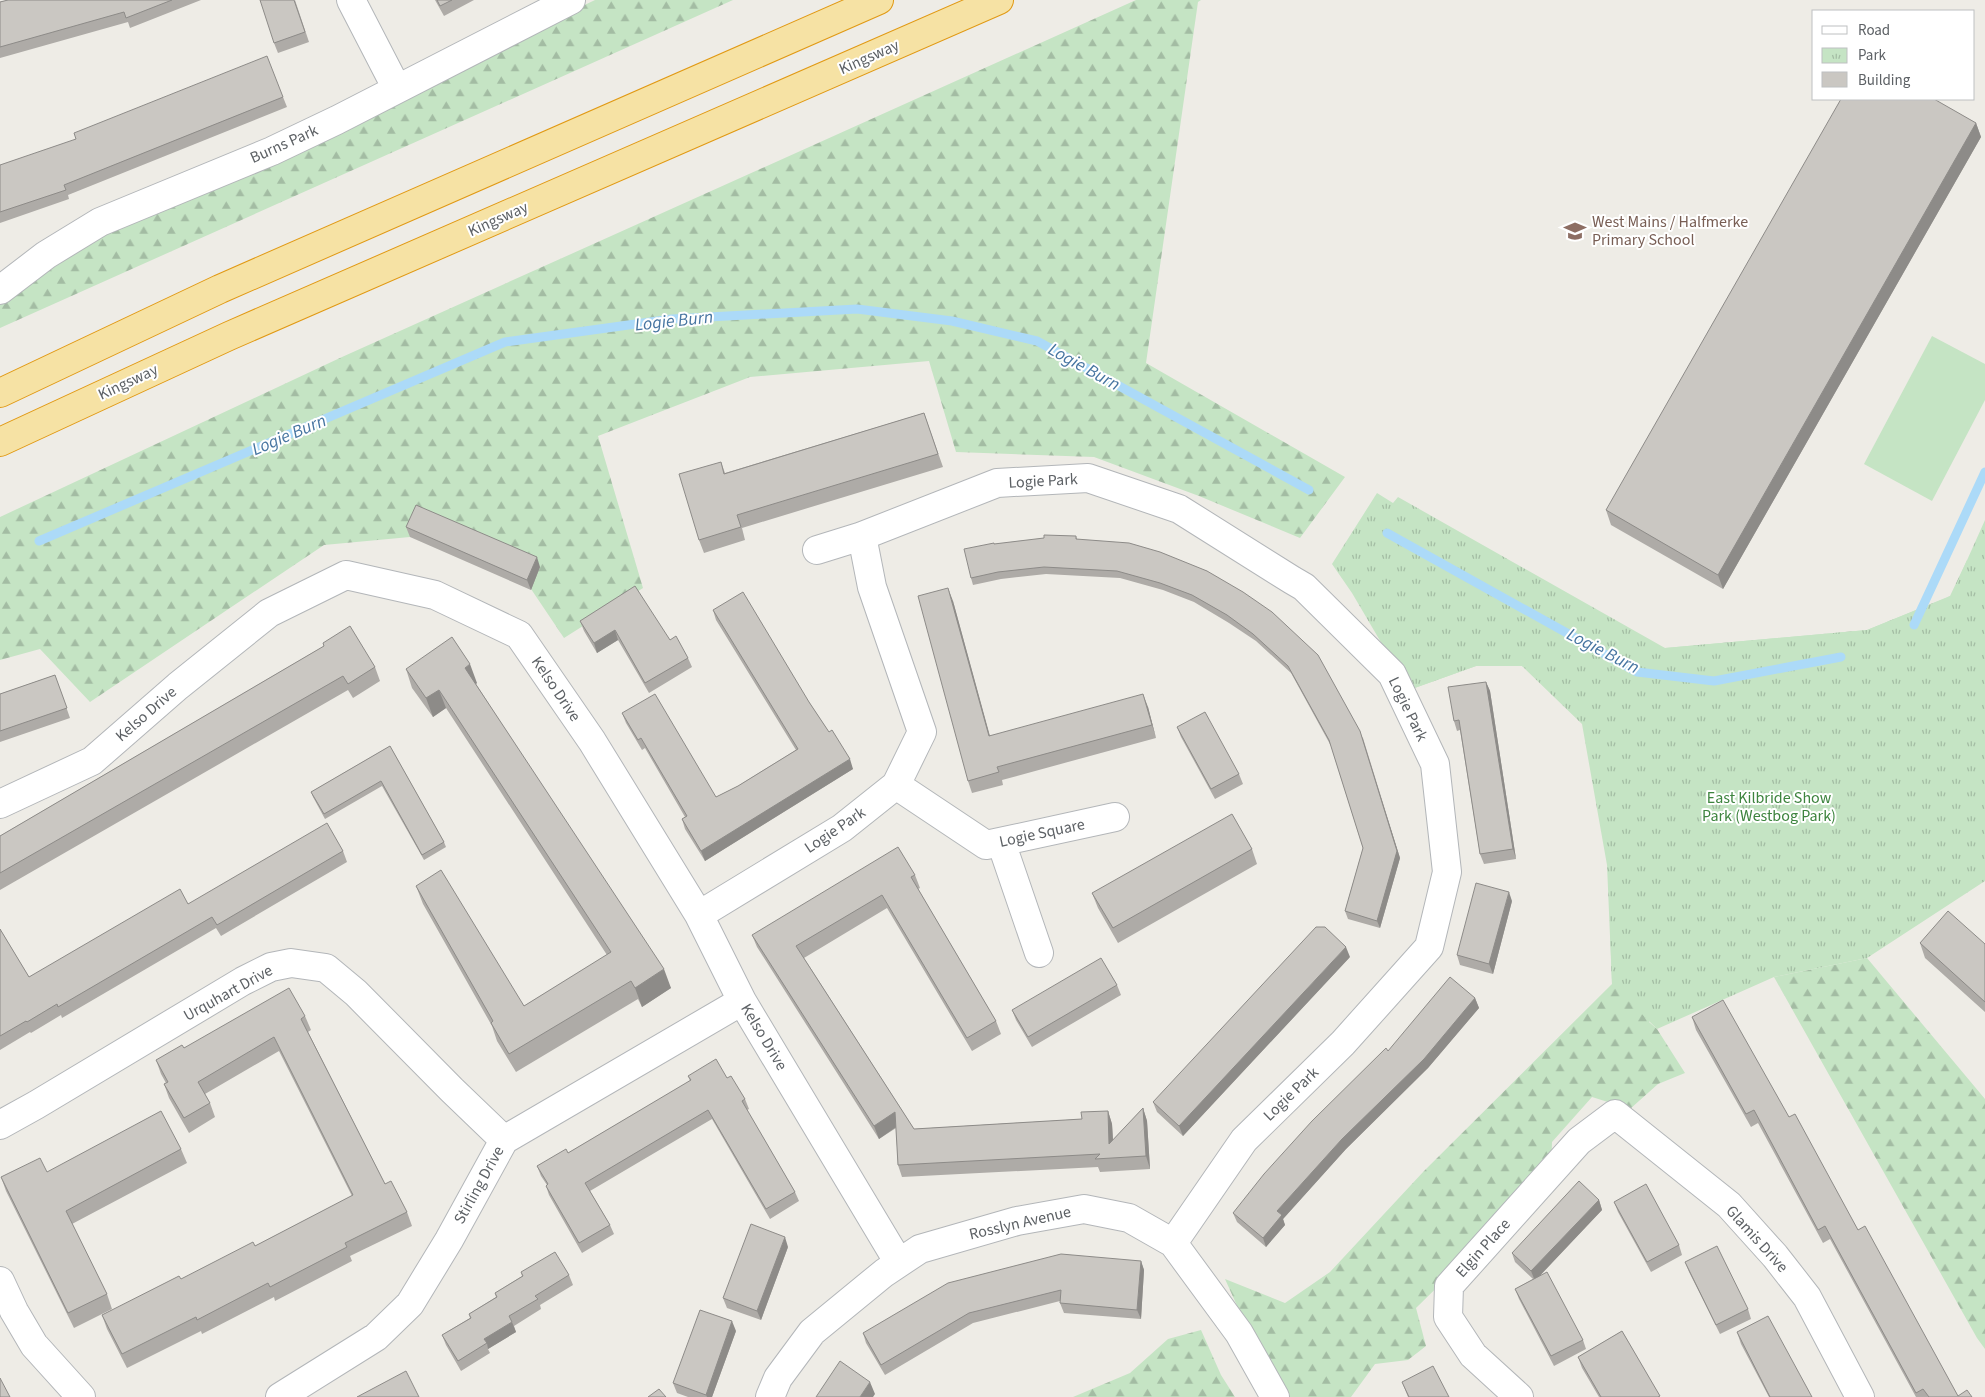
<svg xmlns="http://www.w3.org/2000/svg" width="1985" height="1397" font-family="'Source Sans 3',sans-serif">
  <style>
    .green { fill: #c5e4c4 }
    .forest { fill: url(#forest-firs) }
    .park { fill: url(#park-tufts) }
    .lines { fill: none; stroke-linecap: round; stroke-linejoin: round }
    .stream { stroke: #acdaf8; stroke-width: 9 }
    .minor-casing { stroke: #b3b6b9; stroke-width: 30 }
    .trunk-casing { stroke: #e19913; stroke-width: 30 }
    .minor { stroke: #fff; stroke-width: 28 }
    .trunk { stroke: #f6e2a4; stroke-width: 28 }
    .wall { fill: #aeaba7 }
    .shaded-wall { fill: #8d8b88 }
    .building { fill: #cac7c2; stroke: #8d8b88 }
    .labels { text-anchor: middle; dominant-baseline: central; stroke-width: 4; stroke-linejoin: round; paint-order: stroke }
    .street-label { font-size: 16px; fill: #5d6165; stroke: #fff }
    .education-label { font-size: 16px; fill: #785e54; stroke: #fff; text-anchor: start }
    .park-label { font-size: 16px; fill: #3d843e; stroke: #fff }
    .water-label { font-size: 18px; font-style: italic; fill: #4775a1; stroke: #fff }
  </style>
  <defs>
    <pattern id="forest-firs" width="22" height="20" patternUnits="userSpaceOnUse" patternTransform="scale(1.25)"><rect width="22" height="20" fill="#c5e4c4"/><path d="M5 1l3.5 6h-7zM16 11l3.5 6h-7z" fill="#a3bca3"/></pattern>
    <pattern id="park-tufts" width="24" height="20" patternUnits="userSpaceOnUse" patternTransform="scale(1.25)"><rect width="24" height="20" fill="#c5e4c4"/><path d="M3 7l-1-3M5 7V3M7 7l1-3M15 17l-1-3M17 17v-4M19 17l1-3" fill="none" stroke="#a3bca3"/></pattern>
  </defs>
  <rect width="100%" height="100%" fill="#eeece6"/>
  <!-- green -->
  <path class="green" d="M1932,336L1985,364V400L1932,501L1864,464Z"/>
  <!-- forest -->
  <path class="forest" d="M595,0H733L0,328V305L90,242Z
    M1136,0H1201L1198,2L1146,363L1345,477L1300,538L1199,496L1094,457L956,452L929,361L750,377L598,436L643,588L564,638L531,589L420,515L410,537L324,545L90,702L40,649L0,660V517L342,357Z
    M1985,558L1649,1022L1657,1029L1685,1073L1658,1084L1630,1109L1592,1097L1552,1142L1551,1172L1525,1201L1416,1308L1426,1346L1408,1360L1375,1364L1351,1397H1287L1248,1330L1225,1279L1285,1303L1330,1272L1424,1171L1612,984L1610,929L1736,814L1522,666H1476L1409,690L1544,632L1665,648L1867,630L1950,596L1967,560Z
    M1867,958L1985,1099V1349L1977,1338L1774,977Z
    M1201,1330L1221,1375L1235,1397H1073L1130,1373L1168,1339Z"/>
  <!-- park -->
  <path class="park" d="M1377,493L1393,503L1398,497L1665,648L1867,630L1951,596L1985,520V881L1867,958L1774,977L1657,1029L1612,984L1607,865L1582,724L1522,666H1476L1409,690L1352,593L1332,564Z"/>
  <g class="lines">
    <!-- stream -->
    <path class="stream" d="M1387,533L1637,672L1714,681L1841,657
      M39,541L505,342L672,319L857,309L952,321L1037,341L1309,490
      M1914,625L1985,472"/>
    <!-- minor casing -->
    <g class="minor-casing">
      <path id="minor" d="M351,0L397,89
        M0,290L46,255L100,222L272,151L337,120L571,0
        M817,550L862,536L997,483L1088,478L1179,509L1292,580L1304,587L1392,674L1435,764L1447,872L1429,947L1343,1043L1244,1140L1173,1243
        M896,785L986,845L1115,817
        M0,804L92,761L178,686L269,613L346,575L435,595L519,635L592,741L699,915L742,1001L899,1263
        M1001,842L1039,953
        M699,915L842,828L896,785L922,732L872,587L862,536
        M0,1125L36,1105L243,981L271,967L291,963L326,968L356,993L452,1090L504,1140
        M0,1281L14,1311L34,1345L81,1397
        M280,1397L376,1337L410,1304L449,1240L504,1140L742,1001
        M770,1397L778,1378L812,1332L884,1273L920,1249L1017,1221L1084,1209L1129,1218L1173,1243L1239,1333L1275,1397
        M1519,1397L1473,1355L1448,1317L1449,1286L1579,1141L1615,1114L1729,1205L1775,1256L1807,1297L1860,1397"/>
    </g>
    <!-- trunk casing -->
    <g class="trunk-casing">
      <path id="trunk" d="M0,393L220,289L879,0
        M0,442L229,336L999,0"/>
    </g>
    <!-- minor -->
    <use href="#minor" class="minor"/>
    <!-- trunk -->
    <use href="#trunk" class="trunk"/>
  </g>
  <!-- wall -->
  <path class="wall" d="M8,0H201L130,28L128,22L0,58V2Z
    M295,0L309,42L278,53L274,43Z
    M435,0H474L444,16Z
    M283,97L287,107L68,195L69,199L0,223V165Z
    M1976,123L1981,137L1723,589L1611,525L1606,510Z
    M924,413L943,467L742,528L745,540L704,553L699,540L721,462L725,473Z
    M406,527L540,567L531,590L410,537Z
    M1076,536L1077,539L1207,571L1363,738L1400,858L1380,928L1348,919L1345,911L1363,848L1331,746L1291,673L1256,641L1229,623L1194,602L1163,590L1120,578L1046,574L1001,579L973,585L971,578L995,544Z
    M953,601L990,736L1148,707L1156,738L1002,780L1003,785L972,793L968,781Z
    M713,610L809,702L853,769L705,861L685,829L682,819L685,817L645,748L642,750L626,723L622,713L716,797L738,786L796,750L716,620Z
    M580,621L670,640L688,658L692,667L649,693L618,640L597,653L584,631Z
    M323,643L375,667L380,681L353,698L348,690L0,890V836L324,646Z
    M406,669L477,683L476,684L671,988L642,1007L638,999L516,1072L497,1041L492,1026L423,904L416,886L524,1006L607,955L446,708L433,717L412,688Z
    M55,675L70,718L0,742V694Z
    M1486,682L1490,691L1516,859L1484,864L1480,854L1460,730L1457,731L1454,721Z
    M1177,727L1239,774L1243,784L1215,799L1181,737Z
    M390,746L444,842L446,847L424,860L382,786L325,819L313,797L311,792Z
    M1252,849L1257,864L1118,943L1098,908L1092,893Z
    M343,851L347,862L221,936L216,928L62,1018L61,1015L31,1033L30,1032L0,1050V929L29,977L188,904Z
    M915,875L920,888L918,889L996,1021L1001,1034L972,1051L887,908L804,958L914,1129L1082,1119L1108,1111L1112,1124L1113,1140L1143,1108L1147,1121L1150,1169L1100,1172L1098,1167L902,1177L898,1165L896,1128L879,1139L757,947L752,935Z
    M1512,901L1493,974L1460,965L1457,955Z
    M1920,943L1985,944V1012L1925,958Z
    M1350,957L1183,1136L1157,1112L1153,1102Z
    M1117,985L1121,995L1032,1047L1016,1020L1012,1010Z
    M1475,998L1479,1008L1428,1068L1346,1149L1283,1219L1285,1225L1266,1247L1237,1222L1233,1213L1388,1051Z
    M305,1016L311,1030L308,1032L385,1184L407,1212L412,1226L350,1256L352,1261L275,1301L274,1297L202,1334L201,1331L127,1368L107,1329L102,1315L255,1246L352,1196L279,1051L205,1094L210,1103L215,1117L189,1133L169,1098L164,1084L166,1083L161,1074L156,1060L184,1048Z
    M1692,1017L1789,1117L1858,1230L1958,1396L1972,1397H1916L1830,1239L1823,1243L1758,1123L1751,1127L1696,1030Z
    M688,1076L727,1078L745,1099L749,1109L747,1110L795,1192L799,1201L770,1219L712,1119L590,1191L610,1225L614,1234L582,1253L549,1195L546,1186L547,1185L541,1176L537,1166L568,1153L690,1081Z
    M181,1149L187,1163L72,1224L107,1294L112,1309L74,1328L6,1191L1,1177L47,1172Z
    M1599,1200L1602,1210L1539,1276L1583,1340L1586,1349L1554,1366L1519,1299L1515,1289L1533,1279L1515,1262L1512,1253Z
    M1614,1202L1679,1245L1682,1255L1651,1272L1618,1212Z
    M788,1247L761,1320L727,1308L723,1298Z
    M1141,1261L1144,1270L1141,1319L1064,1313L1060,1303V1301L973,1323L885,1375L866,1343L863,1333Z
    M1685,1262L1748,1309L1751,1319L1720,1334L1689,1272Z
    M521,1272L569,1275L573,1285L540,1305L541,1309L514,1326L516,1332L488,1349L490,1353L461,1371L446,1345L442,1335L470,1318L469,1314L496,1297L495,1293L522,1276Z
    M736,1331L712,1397H688L677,1393L673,1383Z
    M1622,1331L1660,1397H1599L1582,1368L1578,1357Z
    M1737,1332L1812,1397H1769L1741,1344Z
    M1402,1382L1449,1397H1408Z"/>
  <!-- shaded-wall -->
  <path class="shaded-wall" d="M1976,123L1981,137L1723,589L1718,575Z
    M537,557L540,567L531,590L527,580Z
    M948,588L953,601L993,748L989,736Z
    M615,630L618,640L597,653L594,643Z
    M470,664L477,683L472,687L465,668Z
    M1486,682L1490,691L1516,859L1513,849Z
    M439,690L446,708L433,717L426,698Z
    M1143,694L1148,707L1156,738L1152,725Z
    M1360,731L1400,858L1380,928L1377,921Z
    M850,759L853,769L705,861L701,851Z
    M1509,892L1512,901L1493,974L1489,964Z
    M1346,947L1350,957L1183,1136L1179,1126Z
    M664,969L671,988L642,1007L635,988Z
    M1475,998L1479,1008L1428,1068L1346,1149L1283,1219L1285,1225L1266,1247L1263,1238L1277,1211L1342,1139Z
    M1143,1108L1147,1121L1150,1169L1146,1156Z
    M1108,1111L1112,1124L1114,1157L1109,1144Z
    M895,1112L899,1125L879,1139L874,1126Z
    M1599,1200L1602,1210L1535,1281L1531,1271Z
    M785,1237L788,1247L761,1320L757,1311Z
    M1141,1261L1144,1270L1141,1319L1137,1310Z
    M732,1321L736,1331L712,1397H707L706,1395Z
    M512,1322L516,1332L488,1349L487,1343L484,1339Z
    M870,1382L875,1394L873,1397H860Z"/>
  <!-- building -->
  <path class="building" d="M8,0H172L126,18L124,12L0,47V2Z
    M260,0H294L305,32L274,43Z
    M437,0H452L440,6Z
    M267,56L283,97L64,185L66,190L0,212V165L76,139L74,133Z
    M1841,99H1934L1976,123L1718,575L1606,510Z
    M924,413L938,454L737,515L741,527L699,540L679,474L721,462L724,474Z
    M416,505L537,557L527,580L406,527Z
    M1044,535L1076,536V539L1129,543L1160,552L1207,571L1243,592L1272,612L1318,655L1360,731L1397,851L1377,921L1345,911L1363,848L1329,740L1288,666L1253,634L1227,615L1192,595L1160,583L1117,571L1044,567L998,572L971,578L964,549L994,543V544L1044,538Z
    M635,586L670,640L676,636L688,658L645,683L615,630L594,643L580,621Z
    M948,588L989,736L1143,694L1152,725L997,767L999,772L968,781L918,596Z
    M743,592L809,702L829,732L832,730L850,759L701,851L682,819L687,816L641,738L638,740L622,713L655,694L716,797L738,786L798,749L713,610Z
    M350,626L375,667L348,684L343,676L0,873V836L324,646L323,643Z
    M452,637L470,664L465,668L664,969L635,988L631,981L509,1054L491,1023L493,1021L416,886L441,870L524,1006L611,952L439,690L426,698L406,669Z
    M55,675L67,708L0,731V694Z
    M1486,682L1513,849L1480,854L1459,720L1454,721L1448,687Z
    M1205,712L1239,774L1211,789L1177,727Z
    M390,746L444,842L422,855L381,781L324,814L311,792Z
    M1232,814L1252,849L1113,928L1092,893Z
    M327,823L343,851L217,925L212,917L58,1007L57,1004L27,1022L26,1021L0,1036V929L29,977L180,889L188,904Z
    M898,847L915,875L911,877L996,1021L967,1038L882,895L796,946L914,1129L1082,1119L1081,1112L1108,1111L1109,1144L1143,1108L1146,1156L1095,1159L1100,1154L898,1165L895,1112L874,1126L752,935Z
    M1476,883L1509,892L1489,964L1457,955Z
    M1948,911L1985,944V1002L1920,943Z
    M1316,927H1325L1346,947L1179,1126L1153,1102Z
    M1101,958L1117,985L1028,1037L1012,1010Z
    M1450,977L1475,998L1424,1059L1342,1139L1277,1211L1282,1215L1263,1238L1233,1213L1264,1174L1312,1121L1386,1048L1388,1051Z
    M289,988L305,1016L301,1019L385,1184L391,1181L407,1212L345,1243L347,1247L270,1287L268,1283L197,1320L196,1317L122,1354L102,1315L179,1276L181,1279L253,1242L255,1246L353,1195L274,1037L198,1082L210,1103L184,1118L164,1084L168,1082L156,1060L182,1045L184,1048Z
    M1723,1000L1789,1117L1795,1114L1858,1230L1865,1226L1958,1396L1967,1390L1972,1397H1929L1923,1389L1916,1393L1825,1226L1818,1230L1754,1110L1746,1114L1692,1017Z
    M716,1059L727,1078L731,1076L745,1099L742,1101L795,1192L766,1209L708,1110L585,1183L610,1225L579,1243L546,1186L548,1184L537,1166L566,1149L568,1153L691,1080L688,1076Z
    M161,1111L181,1149L66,1211L107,1294L68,1313L1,1177L40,1158L47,1172Z
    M1579,1181L1599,1200L1531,1271L1512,1253Z
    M1646,1184L1679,1245L1647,1262L1614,1202Z
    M751,1224L785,1237L757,1311L723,1298Z
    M1717,1246L1748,1309L1716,1325L1685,1262Z
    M555,1252L569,1275L535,1296L538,1299L509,1316L512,1322L484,1339L487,1343L458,1361L442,1335L471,1318L469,1314L497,1297L495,1293L523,1276L521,1272Z
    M1061,1254L1141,1261L1137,1310L1060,1303L1061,1290L969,1313L881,1365L863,1333L948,1283Z
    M1547,1272L1583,1340L1551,1356L1515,1289Z
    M700,1310L732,1321L706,1395L673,1383Z
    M1768,1316L1812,1397H1770L1737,1332Z
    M1622,1331L1660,1396L1658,1397H1601L1578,1357Z
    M840,1361L870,1382L860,1397H816Z
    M1433,1366L1449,1397H1409L1402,1382Z
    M406,1371L419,1397H357Z
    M0,1378L10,1397H0Z
    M659,1389L666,1397H648Z"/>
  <!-- icons -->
  <defs>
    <g id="school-bare" transform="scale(1.725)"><path d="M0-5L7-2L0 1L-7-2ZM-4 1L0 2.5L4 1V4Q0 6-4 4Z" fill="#8d6e63" stroke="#fff" stroke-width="2.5" paint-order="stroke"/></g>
  </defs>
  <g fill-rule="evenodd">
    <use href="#school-bare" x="1575" y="231"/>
  </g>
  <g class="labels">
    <!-- street labels -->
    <g class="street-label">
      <text transform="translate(869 57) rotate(-24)">Kingsway</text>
      <text transform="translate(284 144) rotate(-24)">Burns Park</text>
      <text transform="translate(498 219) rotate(-24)">Kingsway</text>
      <text transform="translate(128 382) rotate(-25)">Kingsway</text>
      <text transform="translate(1043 481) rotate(-3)">Logie Park</text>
      <text transform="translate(556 689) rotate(56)">Kelso Drive</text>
      <text transform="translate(1408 709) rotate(64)">Logie Park</text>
      <text transform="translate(146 714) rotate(-41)">Kelso Drive</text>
      <text transform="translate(835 830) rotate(-34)">Logie Park</text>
      <text transform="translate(1042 833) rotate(-12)">Logie Square</text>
      <text transform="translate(228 993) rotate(-29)">Urquhart Drive</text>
      <text transform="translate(764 1037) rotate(59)">Kelso Drive</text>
      <text transform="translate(1291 1094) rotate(-44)">Logie Park</text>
      <text transform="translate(479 1185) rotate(-61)">Stirling Drive</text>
      <text transform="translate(1020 1223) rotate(-13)">Rosslyn Avenue</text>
      <text transform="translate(1757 1239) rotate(48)">Glamis Drive</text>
      <text transform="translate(1483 1248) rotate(-48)">Elgin Place</text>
    </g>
    <!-- education labels -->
    <g class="education-label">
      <text x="1592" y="222">West Mains / Halfmerke<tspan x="1592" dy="18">Primary School</tspan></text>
    </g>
    <!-- park labels -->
    <g class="park-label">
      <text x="1769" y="798">East Kilbride Show<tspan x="1769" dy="18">Park (Westbog Park)</tspan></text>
    </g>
    <!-- water labels -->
    <g class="water-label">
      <text transform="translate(674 321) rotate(-6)">Logie Burn</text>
      <text transform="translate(1084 367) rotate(29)">Logie Burn</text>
      <text transform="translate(289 435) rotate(-23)">Logie Burn</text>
      <text transform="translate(1603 651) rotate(27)">Logie Burn</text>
    </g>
  </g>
  <!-- legend -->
  <rect x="1812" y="10" width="162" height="90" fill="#ffffff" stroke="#bec0c1"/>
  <rect x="1822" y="26" width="25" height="8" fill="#ffffff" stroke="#bec0c1"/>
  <text x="1858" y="35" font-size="15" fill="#5d6165">Road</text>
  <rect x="1822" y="48" width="25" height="15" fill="url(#park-tufts)" stroke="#bec0c1"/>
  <text x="1858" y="60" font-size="15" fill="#5d6165">Park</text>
  <rect x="1822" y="72" width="25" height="15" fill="#cac7c2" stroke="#bec0c1"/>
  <text x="1858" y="85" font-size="15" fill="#5d6165">Building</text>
</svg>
